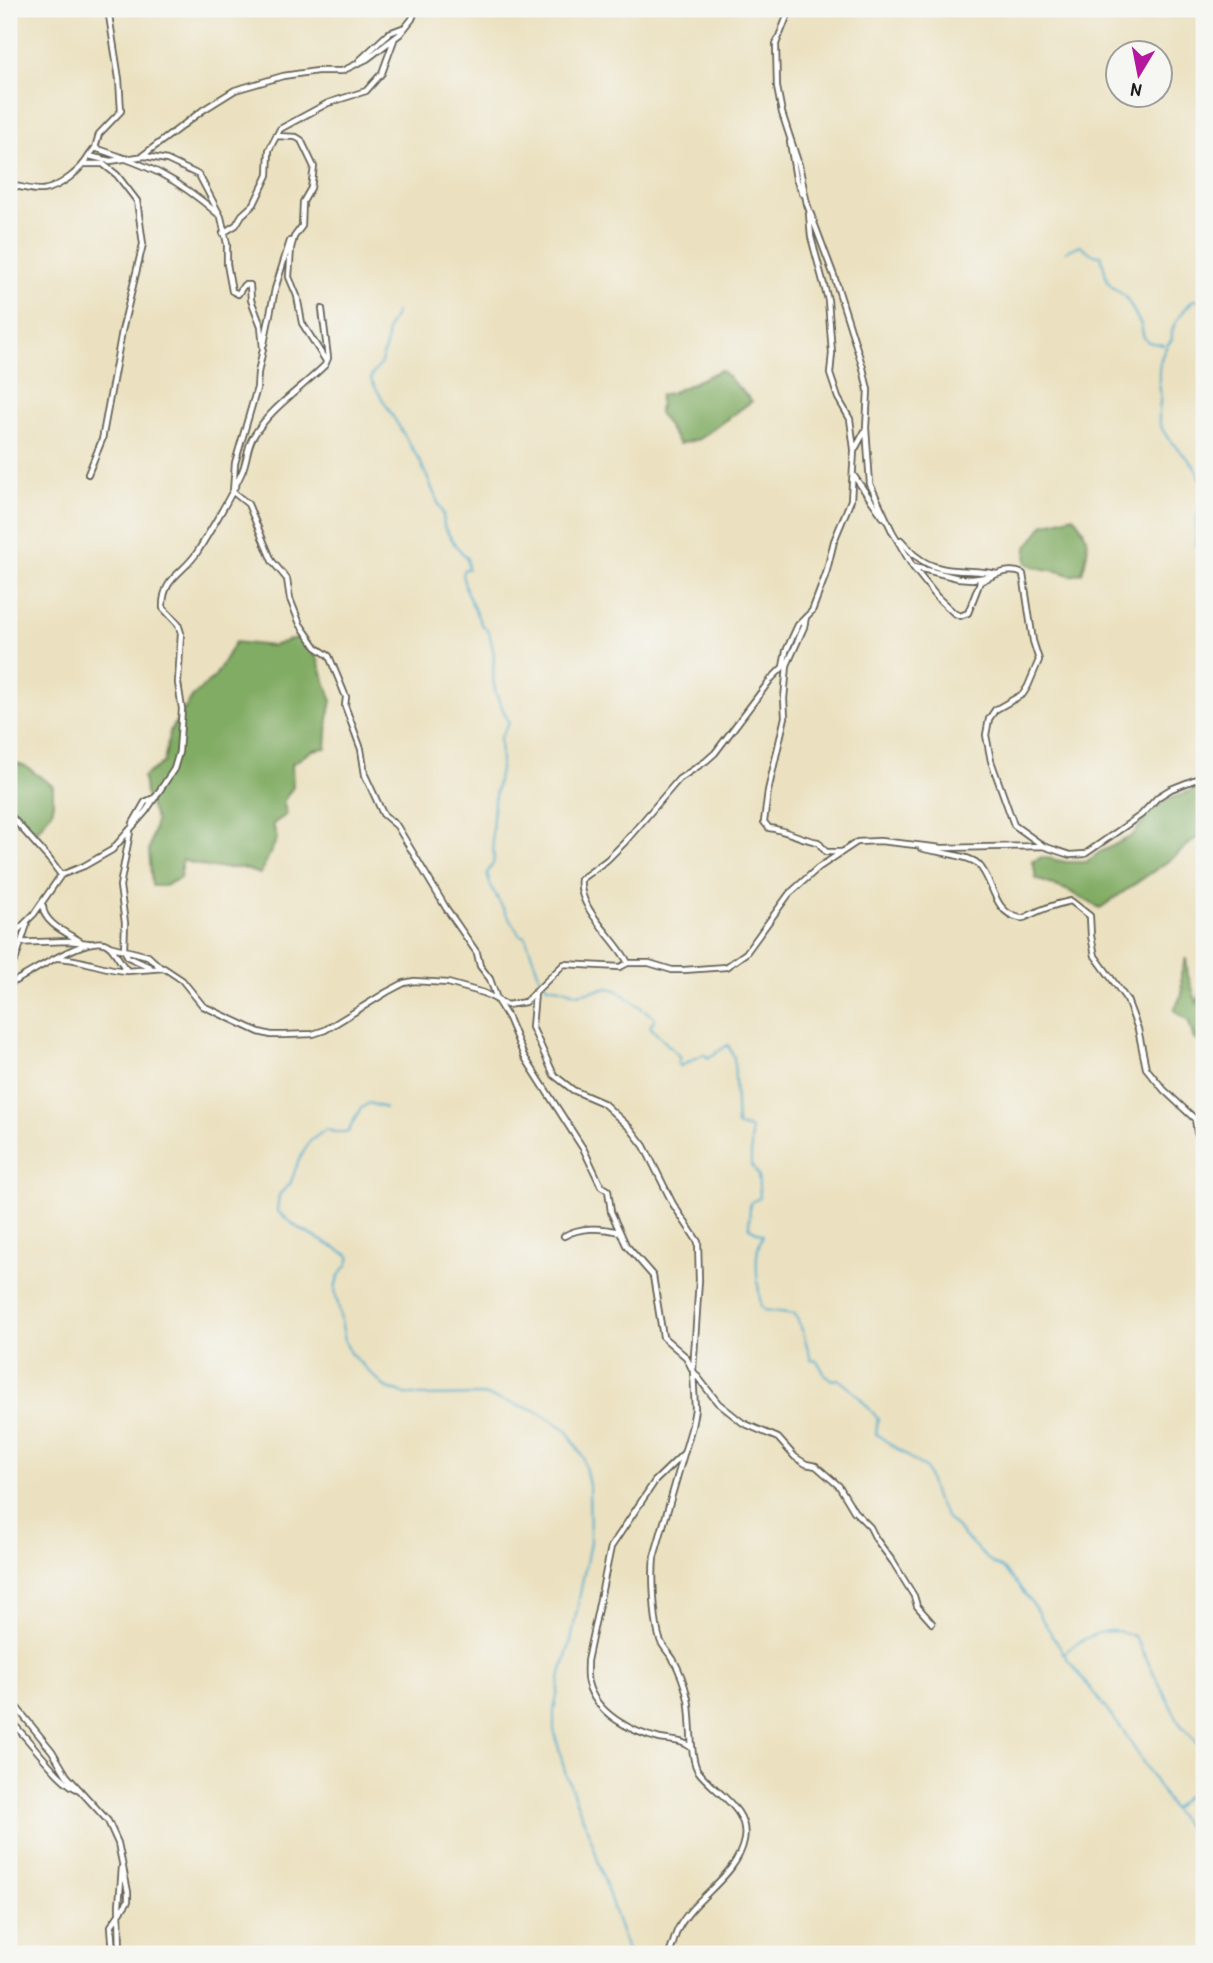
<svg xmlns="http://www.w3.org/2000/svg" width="1213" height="1963" font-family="'Patrick Hand',sans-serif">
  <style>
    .forest { fill: #81ac63; stroke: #4e6440; stroke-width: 2 }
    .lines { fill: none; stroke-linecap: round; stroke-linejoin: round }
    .stream { stroke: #4eabcc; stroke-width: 2 }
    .minor-casing { stroke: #646155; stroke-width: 8 }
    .minor { stroke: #fff; stroke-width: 4.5 }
  </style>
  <rect width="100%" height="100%" fill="#f6f6f2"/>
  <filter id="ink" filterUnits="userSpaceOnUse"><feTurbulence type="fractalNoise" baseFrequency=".0143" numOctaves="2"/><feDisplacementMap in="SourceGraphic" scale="14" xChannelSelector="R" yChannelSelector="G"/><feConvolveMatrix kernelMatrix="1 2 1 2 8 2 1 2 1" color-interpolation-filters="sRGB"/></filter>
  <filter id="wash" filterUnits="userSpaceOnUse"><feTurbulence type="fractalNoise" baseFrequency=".00686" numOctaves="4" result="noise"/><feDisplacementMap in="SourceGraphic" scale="28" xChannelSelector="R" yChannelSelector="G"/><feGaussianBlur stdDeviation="1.57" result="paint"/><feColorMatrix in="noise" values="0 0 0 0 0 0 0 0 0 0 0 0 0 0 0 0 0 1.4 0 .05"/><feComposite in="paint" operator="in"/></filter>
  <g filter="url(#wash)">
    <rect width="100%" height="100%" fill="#ebe1c0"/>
    <!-- forest -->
    <path class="forest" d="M721,370L752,401L699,439L679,444L659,413L660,395L673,392Z
      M1074,516C1091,538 1090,547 1082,573L1071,576C1056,567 1044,573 1026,563L1027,547L1044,524Z
      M302,636L317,658L332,701L328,719L326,748L313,750L292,764L293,787L283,802L287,814L273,824L277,839L260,874L243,868H210L182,860L180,878L164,886H152L149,850L156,820L145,793L143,777L164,762L170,731L194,695L215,676L235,642L272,646Z
      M9,760L25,766L53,786V809L38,830L27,827L9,806Z
      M1197,789L1204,794V841L1201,834L1174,857L1100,908L1069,891L1036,879L1033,861L1042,857L1066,862H1086L1100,852L1132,836L1151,812L1166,800Z
      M1186,958L1188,975L1197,1003L1204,986V1045L1194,1039L1188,1020L1174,1010L1182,994L1181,974Z"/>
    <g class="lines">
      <!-- stream -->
      <path class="stream" d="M1065,252L1080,245L1092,254L1101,255L1107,280L1111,286L1126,297L1141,325L1144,338L1148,342L1164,345
        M1204,300H1193C1183,312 1170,324 1172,339C1159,355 1157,370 1160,390C1162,400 1158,408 1159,418C1161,436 1180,450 1191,462C1197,468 1200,478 1204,486
        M396,313L388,328L386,346L380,365L372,375L371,380L421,463L443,514L444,527L456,546L467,558L468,569H464L462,575L467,593L481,624L489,632L494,654L493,680L496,694L509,723L500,738L501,764L494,801L492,834L494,858L493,864L487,873C489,890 511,919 520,936H525L540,977L547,986L561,988L577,994L608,988L617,990L655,1018L650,1027L680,1057L677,1063L680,1066L704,1054L708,1058L728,1045L734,1057L737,1126L751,1129V1164L758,1175L760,1197L750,1203L749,1228L763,1235C752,1254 758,1284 761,1306L764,1310L795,1314L803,1332L811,1360L817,1361L825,1374L833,1380L838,1379C854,1390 866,1404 878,1419L876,1434L926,1469L935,1498L946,1517L980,1552L993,1564L1004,1569L1030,1600L1066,1657L1124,1732L1173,1810L1204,1847
        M1204,500C1195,514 1195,529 1196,545L1204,542
        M385,1108L369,1103L360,1109L348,1132H334L326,1129L309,1142L298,1162L291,1182L279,1195L277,1211L298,1228L350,1256L348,1264L338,1277L335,1289L345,1341L350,1353L385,1387L404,1394L422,1396L483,1395L535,1410L566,1429L583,1457L589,1485L590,1542L571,1641L562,1670L554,1711V1730L565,1772L591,1839L628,1954
        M1064,1653C1085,1636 1109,1623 1135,1637L1180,1724L1204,1750
        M1173,1809L1184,1798L1204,1783"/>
    </g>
  </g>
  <g filter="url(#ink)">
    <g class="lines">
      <!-- minor casing -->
      <g class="minor-casing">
        <path id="minor" d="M790,9L776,44L777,87L782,113L799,165L807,204L834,276L863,368L868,390L866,428L870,484L892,531L913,567L937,597L954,613L960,616L968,613L980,582C993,575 1009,567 1023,574L1033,641L1039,660L1028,686L1023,694L995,710L989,719L986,735L991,761L1014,825L1042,845
          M359,61L389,33L405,27
          M276,136L296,137L301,140L314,167L311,188L303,202L302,226L294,237L291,248L289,277L297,296L302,323L326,361
          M790,142L796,179L803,194
          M95,148C149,166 174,176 218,214
          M89,156L95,148L99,134L121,111L119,79L108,9
          M142,156L203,110L235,90L283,76L317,71H342L367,59L400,34L412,19L416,9
          M85,164H103L117,175L137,201L143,244L122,331L102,440L88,474
          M9,185C19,186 33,191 43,190C61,187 81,170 89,156L110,161L145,156L167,160L199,175L221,217L227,244V264L232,291L238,294L244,285H250L251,300L261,326L263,349L258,373L257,388L235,463L233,492L248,504L272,561L287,579L290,599L300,624L316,647L329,656L346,697L345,706L361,749L365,775L383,814L397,826L446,908L477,953L480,966L490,979L498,1002L508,1018L524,1056L584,1150L601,1186L608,1190L611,1212L626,1245L653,1276L663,1337L686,1357L693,1371L695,1409L692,1426L654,1557C652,1575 654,1626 661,1642C664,1648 669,1653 673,1659C680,1671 685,1686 688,1699C692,1716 689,1761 699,1772C715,1793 750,1809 744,1840C737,1877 695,1896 678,1929C674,1937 673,1946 669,1954
          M809,214L811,237L828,300L832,353L830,374L838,398L850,419L854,449
          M223,233L236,225L242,215L254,204L268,175L269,150L280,129L328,103L366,91L382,73L394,40
          M264,344L275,289L290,241
          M854,476L883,517
          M901,540C906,545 910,552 916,556C939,576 970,568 997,574
          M914,567L958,578L972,579L987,577
          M806,617L804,627L787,665L784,699L785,717L768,791L764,822L769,828C786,830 800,839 818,842L826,852H841
          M9,814L50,860L61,875
          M133,823L145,802L156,797
          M130,832L120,886L125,923L124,950L128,957L150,967
          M921,848C933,852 969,855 978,864C994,879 992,913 1020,918C1024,919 1026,917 1030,915C1044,908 1056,904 1071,901L1090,916L1091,936L1095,956L1127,1000L1138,1029L1146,1068L1164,1090L1195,1119L1197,1133L1204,1148
          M43,906C43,923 67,933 80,941
          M9,939L34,914L61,875L84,866L112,850L146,811L174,769L179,752L182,709L178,683L181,633L178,624L163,608C162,577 184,574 198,551C213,526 230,499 242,472C247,461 247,447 253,437C271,407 301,389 325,365L328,358L322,309
          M9,943L69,941L88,943
          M109,946L148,956L160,967
          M57,958C81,958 103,970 127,971
          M628,963C616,938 577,909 581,879L607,860L624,843L679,779L706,761L715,753L771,679L783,667L786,651L798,625L812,611L826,574L834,541L851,500L854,451L866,429
          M9,969L16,958L27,924
          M9,984C28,976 90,931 108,945C116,951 120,964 128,971L164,968L182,980L203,1006L259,1032L271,1035H284L313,1034L325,1030L387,992L404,983L414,981L448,983L484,993L507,1005L525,1002L564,964L620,967L628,963H649L672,970H684L726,967L746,953L789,894L818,868L857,842L880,841L942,848L1043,846L1070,855L1085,854L1141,815L1158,797L1171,789L1204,776
          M535,993L532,1027L554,1075L573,1090L603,1103L630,1128L644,1146L673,1204L698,1242L699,1280L693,1371L718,1403L743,1423L778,1438L795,1457L806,1464L816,1466L839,1486L854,1511L870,1527L876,1539L893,1562L914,1596L917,1606L932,1623
          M564,1236C579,1227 602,1227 619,1232
          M683,1454L655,1481L611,1547L587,1661C587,1668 586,1676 588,1683C596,1714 632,1732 660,1739C671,1741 683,1740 692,1748
          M9,1698L52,1751L67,1776L108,1821L118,1843L128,1892V1901L111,1926L113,1954
          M9,1720C27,1735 60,1785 80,1790
          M120,1954L119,1905L122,1867"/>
      </g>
      <!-- minor -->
      <use href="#minor" class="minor"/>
    </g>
  </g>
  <!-- margin -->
  <rect width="1213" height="1963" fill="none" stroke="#f6f6f2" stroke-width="35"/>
  <!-- north arrow -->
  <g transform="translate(1139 74) rotate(190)"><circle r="33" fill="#f6f6f2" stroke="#9f9f9c" stroke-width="2"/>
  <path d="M0-5L12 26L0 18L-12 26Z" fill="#b5179e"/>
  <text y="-10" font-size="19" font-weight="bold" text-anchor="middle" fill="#1c1c1c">N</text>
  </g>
</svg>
